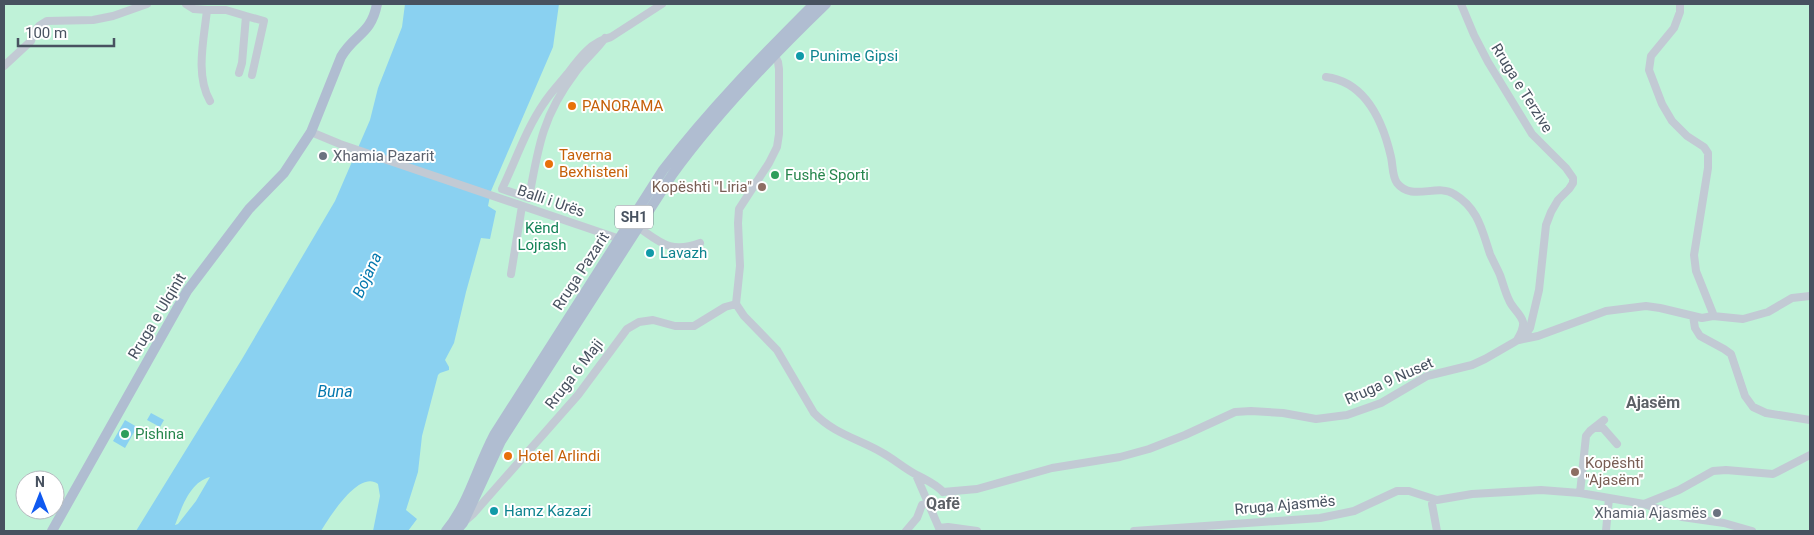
<svg xmlns="http://www.w3.org/2000/svg" width="1814" height="535" font-family="Roboto,sans-serif">
  <style>
    .green { fill: #bff2d8; fill-rule: evenodd }
    .water { fill: #8ad1f1; fill-rule: evenodd }
    .lines { fill: none; stroke-linecap: round; stroke-linejoin: round }
    .minor { stroke: #c2cad4; stroke-width: 8 }
    .major { stroke: #b0bdd1; stroke-width: 10 }
    .minor-bridge { stroke: #c2cad4; stroke-width: 8 }
    .culture-dot { fill: #0f9aa8; stroke: #fff; stroke-width: 2 }
    .food-dot { fill: #e8710a; stroke: #fff; stroke-width: 2 }
    .worship-dot { fill: #6b7280; stroke: #fff; stroke-width: 2 }
    .leisure-dot { fill: #2e9e5b; stroke: #fff; stroke-width: 2 }
    .education-dot { fill: #8d6e63; stroke: #fff; stroke-width: 2 }
    .labels { text-anchor: middle; dominant-baseline: central; stroke-width: 4; stroke-linejoin: round; paint-order: stroke }
    .shield { fill: #fff; stroke: #7f8690; stroke-width: 1 }
    .shield-label { font-size: 14px; font-weight: bold; fill: #485260 }
    .culture-label { font-size: 15px; fill: #0d838f; stroke: #fff; text-anchor: start }
    .street-label { font-size: 15px; fill: #485260; stroke: #fff }
    .food-label { font-size: 15px; fill: #c56008; stroke: #fff; text-anchor: start }
    .worship-label { font-size: 15px; fill: #5b616d; stroke: #fff; text-anchor: start }
    .leisure-label { font-size: 15px; fill: #27864d; stroke: #fff; text-anchor: start }
    .education-label { font-size: 15px; fill: #785e54; stroke: #fff; text-anchor: end }
    .park-label { font-size: 15px; fill: #128256; stroke: #fff }
    .water-label { font-size: 16px; font-style: italic; fill: #0579af; stroke: #fff }
    .neighbourhood-label { font-size: 16px; font-weight: bold; fill: #5d6167; stroke: #fff }
  </style>
  <rect width="100%" height="100%" fill="#f4f2f1"/>
  <!-- green -->
  <path class="green" d="M4,4H1810V531H4ZM25,480H55V510H25Z"/>
  <!-- water -->
  <path class="water" d="M405,4H559L553,47L491,191L488,206L496,211L490,239L481,238L466,292L454,343L445,360L449,367V370L440,373L438,375L422,436L418,472L406,510L417,519L408,531H373L380,496L378,484C359,469 329,518 321,531H136L242,359L335,201L370,120L378,88L402,27ZM210,477L196,501L178,524L175,525C182,507 190,482 210,477Z
    M151,413L164,420L160,427L147,420Z
    M125,420L137,427L125,448L113,441Z"/>
  <g class="lines">
    <!-- minor -->
    <path class="minor" d="M186,4L194,9L207,10
      M1680,4V12L1674,28L1651,56L1649,70L1662,104L1672,121L1687,136L1704,147L1708,153V168L1694,255L1696,271L1714,316
      M605,38C596,51 584,60 575,73C543,115 538,147 529,198L502,189C516,160 526,129 544,103C551,92 560,83 568,73C580,57 591,42 611,37L662,4
      M775,56L778,62L779,69V134L777,147L769,163L739,209L738,223L740,266L736,304L744,316L777,350L814,413C833,433 858,439 881,452C894,459 905,469 917,475C926,480 936,484 943,492
      M4,66L31,41L34,32L39,26L47,21L93,20L113,16L147,4
      M239,73L242,63L246,16L264,21L252,75
      M1326,77C1366,82 1383,122 1391,157C1393,165 1392,176 1397,183C1412,202 1437,183 1454,194C1478,208 1482,230 1490,254C1493,261 1497,268 1500,275C1503,283 1505,292 1509,300C1512,308 1521,314 1523,322C1524,329 1520,335 1517,340
      M210,101C195,75 204,39 207,10H226L246,16
      M311,132L340,144L620,239
      M638,227C661,243 671,254 700,243
      M511,274L522,206
      M1693,316L1695,328L1700,336L1724,349L1731,354L1745,396L1753,407L1766,413L1810,420
      M1519,340L1538,336L1606,311L1646,306L1660,308L1702,318L1713,316L1743,319L1768,312L1792,298L1810,296
      M1595,428H1603L1617,444
      M916,475L939,528
      M943,492L977,489L1052,468L1120,457L1149,449L1185,435L1235,412L1251,411L1283,413L1316,419L1347,415L1381,403L1427,376L1472,365L1485,359L1525,336L1530,328L1539,290L1546,225L1551,212L1558,200L1569,189L1573,183V178L1566,168L1532,134L1488,62L1474,35L1461,4
      M1580,493L1586,436L1590,431L1604,420
      M1433,499L1432,504L1437,531
      M1644,504L1679,490L1713,471L1726,470L1773,474L1810,455
      M464,522L473,514L578,395L627,329L639,322L653,320L675,326H694L725,307L736,304
      M939,528L948,527L977,531
      M906,531L917,518L922,505
      M1134,531L1320,518L1354,511L1397,491H1409L1437,500L1472,494L1541,490L1580,493L1644,504L1682,517L1724,523L1752,531
      M1606,531L1609,498"/>
    <!-- major -->
    <path class="major" d="M52,531L187,291L249,209L284,173L311,132L341,57C354,34 371,35 377,4
      M446,531C469,503 477,467 494,435L663,170C709,110 761,57 814,4
      M456,531L463,523L501,441L672,175C717,113 771,57 826,4"/>
    <!-- minor-bridge -->
    <path class="minor-bridge" d="M925,504L933,501"/>
  </g>
  <!-- markers -->
  <g class="culture-dot">
    <circle cx="800" cy="56" r="5"/>
    <circle cx="650" cy="253" r="5"/>
    <circle cx="494" cy="511" r="5"/>
  </g>
  <g class="food-dot">
    <circle cx="572" cy="106" r="5"/>
    <circle cx="549" cy="164" r="5"/>
    <circle cx="508" cy="456" r="5"/>
  </g>
  <g class="worship-dot">
    <circle cx="323" cy="156" r="5"/>
    <circle cx="1717" cy="513" r="5"/>
  </g>
  <g class="leisure-dot">
    <circle cx="775" cy="175" r="5"/>
    <circle cx="125" cy="434" r="5"/>
  </g>
  <g class="education-dot">
    <circle cx="762" cy="187" r="5"/>
    <circle cx="1575" cy="472" r="5"/>
  </g>
  <g class="labels">
    <!-- shield labels -->
    <rect class="shield" x="615" y="205.5" width="38" height="23" rx="4"/>
    <g class="shield-label">
      <text x="634" y="217">SH1</text>
    </g>
    <!-- culture labels -->
    <g class="culture-label">
      <text x="810" y="56">Punime Gipsi</text>
      <text x="660" y="253">Lavazh</text>
      <text x="504" y="511">Hamz Kazazi</text>
    </g>
    <!-- street labels -->
    <g class="street-label">
      <text transform="translate(1522 88) rotate(58)">Rruga e Terzive</text>
      <text transform="translate(551 201) rotate(19)">Balli i Urës</text>
      <text transform="translate(581 271) rotate(-57)">Rruga Pazarit</text>
      <text transform="translate(157 316) rotate(-59)">Rruga e Ulqinit</text>
      <text transform="translate(574 374) rotate(-52)">Rruga 6 Maji</text>
      <text transform="translate(1389 381) rotate(-24)">Rruga 9 Nuset</text>
      <text transform="translate(1285 505) rotate(-5)">Rruga Ajasmës</text>
    </g>
    <!-- food labels -->
    <g class="food-label">
      <text x="582" y="106">PANORAMA</text>
      <text x="559" y="155">Taverna<tspan x="559" dy="17">Bexhisteni</tspan></text>
      <text x="518" y="456">Hotel Arlindi</text>
    </g>
    <!-- worship labels -->
    <g class="worship-label">
      <text x="333" y="156">Xhamia Pazarit</text>
      <text x="1707" y="513" text-anchor="end">Xhamia Ajasmës</text>
    </g>
    <!-- leisure labels -->
    <g class="leisure-label">
      <text x="785" y="175">Fushë Sporti</text>
      <text x="135" y="434">Pishina</text>
    </g>
    <!-- education labels -->
    <g class="education-label">
      <text x="752" y="187">Kopështi "Liria"</text>
      <text x="1585" y="463" text-anchor="start">Kopështi<tspan x="1585" dy="17">"Ajasëm"</tspan></text>
    </g>
    <!-- park labels -->
    <g class="park-label">
      <text x="542" y="228">Kënd<tspan x="542" dy="17">Lojrash</tspan></text>
    </g>
    <!-- water labels -->
    <g class="water-label">
      <text transform="translate(367 275) rotate(-65)">Bojana</text>
      <text x="335" y="391">Buna</text>
    </g>
    <!-- neighbourhood labels -->
    <g class="neighbourhood-label">
      <text x="1653" y="402">Ajasëm</text>
      <text x="943" y="503">Qafë</text>
    </g>
  </g>
  <!-- border -->
  <rect width="1814" height="535" fill="none" stroke="#485260" stroke-width="10"/>
  <!-- north arrow -->
  <g transform="translate(40 495)"><circle r="24" fill="#ffffff" stroke="#b6babf"/>
  <path d="M0-4L9 19L0 12L-9 19Z" fill="#0f59f0"/>
  <text y="-8" font-size="14" font-weight="bold" text-anchor="middle" fill="#485260">N</text>
  </g>
  <!-- scale -->
  <path d="M18 38v8h96v-8" fill="none" stroke="#485260" stroke-width="2.5"/>
  <text x="25" y="38" font-size="15" fill="#485260" stroke="#ffffff" stroke-width="4" paint-order="stroke">100 m</text>
</svg>
